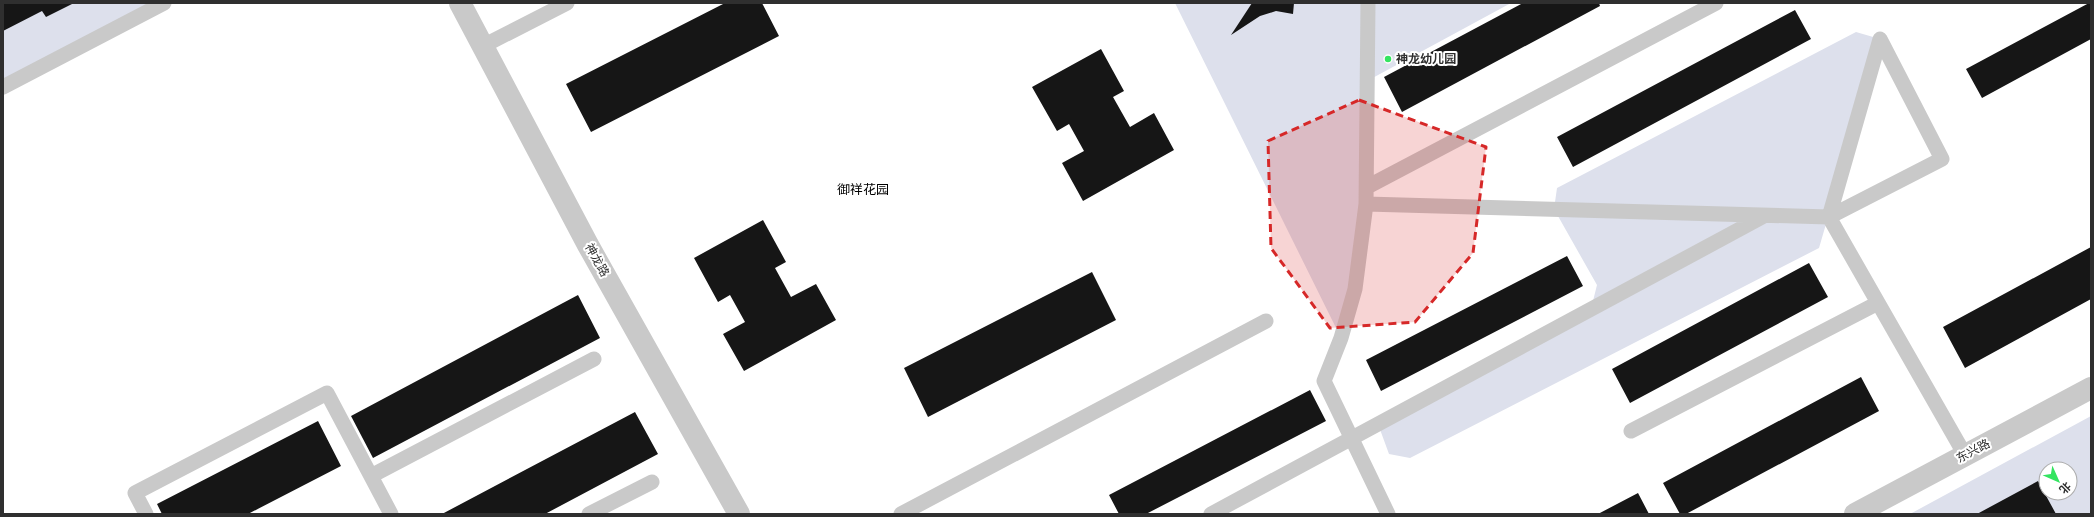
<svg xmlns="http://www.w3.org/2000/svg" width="2094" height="517" font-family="'Archivo Narrow','Noto Sans SC',sans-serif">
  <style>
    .green { fill: #dde0ec; fill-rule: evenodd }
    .building { fill: #161616 }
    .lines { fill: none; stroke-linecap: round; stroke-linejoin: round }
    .service { stroke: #c9c9c9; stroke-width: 15 }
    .minor { stroke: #c9c9c9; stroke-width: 22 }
    .tertiary { stroke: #c9c9c9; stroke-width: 22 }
    .marked { fill: #d62828; fill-opacity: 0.2; stroke: #d62828; stroke-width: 3; stroke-dasharray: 8 5; stroke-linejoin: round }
    .poi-dot { fill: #34e460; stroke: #fff; stroke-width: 1.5 }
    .labels { text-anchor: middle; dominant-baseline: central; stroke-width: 4; stroke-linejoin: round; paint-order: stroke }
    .poi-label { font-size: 12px; font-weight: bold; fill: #2f2f2f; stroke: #fff; text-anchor: start }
    .street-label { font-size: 12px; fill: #2f2f2f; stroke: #fff }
    .neighbourhood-label { font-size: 13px; fill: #000; stroke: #fff }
  </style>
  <rect width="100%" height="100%" fill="#fff"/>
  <!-- green -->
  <path class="green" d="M3,3H164L3,87Z
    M1175,3H1511L1367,81L1366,204L1341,338Z
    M1856,32L1880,39L1819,248L1410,458L1389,454L1378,424L1591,309L1597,285L1554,209L1557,188Z
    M2091,416V514H1910ZM2046,469H2070V493H2046Z"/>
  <!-- building -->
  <path class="building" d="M3,3H74L46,17L42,11L3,31Z
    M725,3H762L779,36L591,132L566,84Z
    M1252,3H1294L1293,14L1276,11L1260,16L1231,35Z
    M1523,3H1599L1600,6L1402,112L1384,77Z
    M2089,3H2091V39L1982,98L1966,69Z
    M1795,10L1811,39L1573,167L1557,137Z
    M1101,49L1124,91L1113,97L1130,127L1154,113L1174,150L1083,201L1062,163L1084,151L1069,124L1057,131L1032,87Z
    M763,220L786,262L775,268L791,297L816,284L836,320L744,371L723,334L745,322L730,295L718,302L694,258Z
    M2091,247V299L1965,368L1943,327Z
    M1567,256L1583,286L1381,391L1366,360Z
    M1809,263L1828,297L1630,403L1612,369Z
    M1092,272L1116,320L928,417L904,368Z
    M578,295L600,338L373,458L351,416Z
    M1861,377L1879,411L1686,514H1680L1663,483Z
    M1310,390L1326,421L1146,514H1119L1109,495Z
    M635,412L658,454L545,514H442Z
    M318,421L341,466L248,514H162L157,504Z
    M2038,481L2056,514H1977Z
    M1638,493L1649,514H1598Z"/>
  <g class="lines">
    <!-- service -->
    <path class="service" d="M1368,3L1366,204L1829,217L1965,455
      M1880,39L1942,159L1829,217Z
      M483,46L567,3
      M3,87L164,3
      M1367,187L1716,3
      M1366,204L1355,289L1341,338L1324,381L1388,514
      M1631,431L1878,303
      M371,476L594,359
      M146,514L135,493L327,393L391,514
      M589,514L652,482
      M901,514L1266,321
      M1211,514L1764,216"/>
    <!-- minor -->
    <path class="minor" d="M460,3L588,245L739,514"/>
    <!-- tertiary -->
    <path class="tertiary" d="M1855,514L2091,388"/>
  </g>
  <!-- marked area -->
  <path class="marked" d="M1359,100L1486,147L1473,253L1415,322L1330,328L1271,248L1268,141Z"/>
  <!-- markers -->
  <circle class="poi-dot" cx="1388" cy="59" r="4"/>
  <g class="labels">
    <!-- poi labels -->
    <g class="poi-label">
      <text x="1396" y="59">神龙幼儿园</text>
    </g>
    <!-- street labels -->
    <g class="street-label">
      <text transform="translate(597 260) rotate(61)">神龙路</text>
      <text transform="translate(1973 451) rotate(-28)">东兴路</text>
    </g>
    <!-- neighbourhood labels -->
    <g class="neighbourhood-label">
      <text x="863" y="189">御祥花园</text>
    </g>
  </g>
  <!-- border -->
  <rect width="2094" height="517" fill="none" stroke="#2f2f2f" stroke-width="8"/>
  <!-- north arrow -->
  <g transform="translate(2058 481) rotate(135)"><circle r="19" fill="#ffffff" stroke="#acacac"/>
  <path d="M0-3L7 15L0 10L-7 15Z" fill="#34e460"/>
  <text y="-6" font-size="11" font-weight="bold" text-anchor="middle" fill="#2f2f2f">北</text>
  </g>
</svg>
